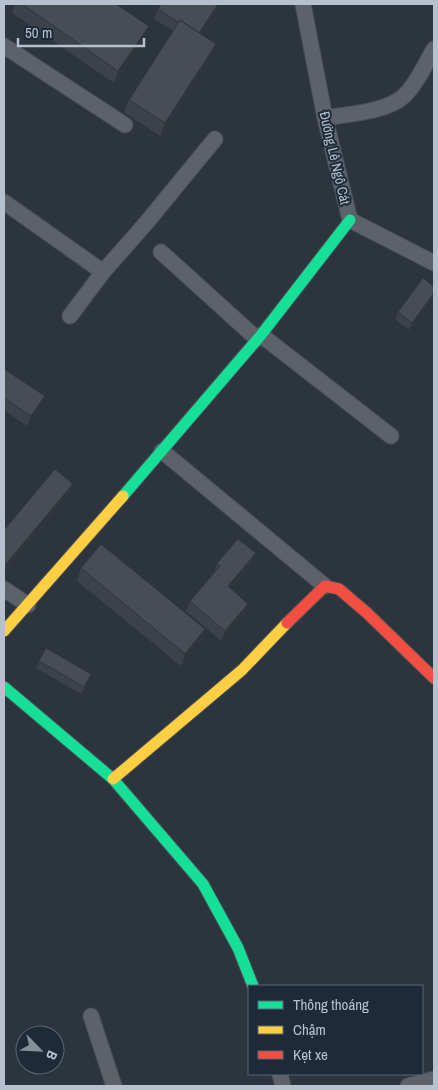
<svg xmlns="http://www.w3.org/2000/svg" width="438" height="1090" font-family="'Archivo Narrow',sans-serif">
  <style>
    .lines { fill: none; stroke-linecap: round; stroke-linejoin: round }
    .street-casing { stroke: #4a5057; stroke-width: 17 }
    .fast-casing { stroke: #4a5057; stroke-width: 13 }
    .slow-casing { stroke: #4a5057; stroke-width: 13 }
    .jam-casing { stroke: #4a5057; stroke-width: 13 }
    .street { stroke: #5d626a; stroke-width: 15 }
    .fast { stroke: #16e098; stroke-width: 11 }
    .slow { stroke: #ffcf43; stroke-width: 11 }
    .jam { stroke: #f24e42; stroke-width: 11 }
    .wall { fill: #3c4249 }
    .shaded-wall { fill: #31363c }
    .building { fill: #464d55; stroke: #31363c }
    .labels { text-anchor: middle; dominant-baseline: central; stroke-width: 4; stroke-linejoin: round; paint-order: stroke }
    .street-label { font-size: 14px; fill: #b6c1cd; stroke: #1d2b39 }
  </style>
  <rect width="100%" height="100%" fill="#2c343d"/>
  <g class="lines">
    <!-- street casing -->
    <g class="street-casing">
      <path id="street" d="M303,4L325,118L350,220L434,263
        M4,46L125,125
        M325,118C347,114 387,112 404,96C417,83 425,65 434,49
        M4,202L103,272L147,222L215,139
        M161,252L257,339
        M70,316L103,272
        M261,335L391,436
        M162,451L325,586
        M4,589L28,605
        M91,1016L114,1086
        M280,1074L283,1086
        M408,1086L434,1079"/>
    </g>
    <!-- fast casing -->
    <g class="fast-casing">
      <path id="fast" d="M123,496L261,335L350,220
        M4,687L113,779L203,884L238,948L253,986"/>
    </g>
    <!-- slow casing -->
    <g class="slow-casing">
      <path id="slow" d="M4,631L123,496
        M113,779L242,670L287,623"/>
    </g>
    <!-- jam casing -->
    <g class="jam-casing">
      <path id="jam" d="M287,623L325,586L339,589L367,613L434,678"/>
    </g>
    <!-- street -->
    <use href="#street" class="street"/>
    <!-- fast -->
    <use href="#fast" class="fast"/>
    <!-- slow -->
    <use href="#slow" class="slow"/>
    <!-- jam -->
    <use href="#jam" class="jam"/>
  </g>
  <!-- wall -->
  <path class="wall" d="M15,4H116L144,39L114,83L12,13Z
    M219,7L201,34L216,44L211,56L160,136L124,112L129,100L173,31L154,19L158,9Z
    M434,287L409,330L395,319L398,312Z
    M4,369L41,406L27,426L4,410Z
    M73,484L69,494L4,572V530Z
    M217,563L252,564L230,589L248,604L244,614L221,641L186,611L190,601L214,573Z
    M81,568L205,629L200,641L181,666L77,581Z
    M39,661L91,674L89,681L81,694L36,668Z"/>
  <!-- shaded-wall -->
  <path class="shaded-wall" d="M218,4H220L219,7L194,45L197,35Z
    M149,26L144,39L114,83L118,71Z
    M216,44L211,56L160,136L165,123Z
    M434,293V297L409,330L412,323Z
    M45,396L41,406L27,426L31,416Z
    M73,484L69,494L4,572L6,564Z
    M256,553L252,564L224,596L228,586Z
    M248,604L244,614L221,641L225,631Z
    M205,629L200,641L181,666L185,654Z
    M91,674L89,681L81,694L84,687Z"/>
  <!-- building -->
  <path class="building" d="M22,4H116L149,26L118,71Z
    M161,4H218L199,33L180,20L178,22L158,9Z
    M180,20L216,44L165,123L129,100Z
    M423,278L434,287V293L412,323L398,312Z
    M4,369L45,396L31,416L4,398Z
    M55,469L73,484L6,564L4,562V530Z
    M238,539L256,553L228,586L248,604L225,631L190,601L220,566L217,563Z
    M101,544L205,629L185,654L81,568Z
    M46,648L91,674L84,687L39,661Z"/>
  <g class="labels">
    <!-- street labels -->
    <g class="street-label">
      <text transform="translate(335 158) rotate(77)">Đường Lê Ngô Cát</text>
    </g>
  </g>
  <!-- border -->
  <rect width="438" height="1090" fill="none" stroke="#b6c1cd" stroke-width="10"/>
  <!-- legend -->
  <rect x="248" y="985" width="175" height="90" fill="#1d2b39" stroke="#5a6774"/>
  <rect x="258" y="1001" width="25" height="8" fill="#16e098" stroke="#5a6774"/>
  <text x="293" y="1010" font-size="15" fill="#b6c1cd">Thông thoáng</text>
  <rect x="258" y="1026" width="25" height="8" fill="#ffcf43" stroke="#5a6774"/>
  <text x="293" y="1035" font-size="15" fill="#b6c1cd">Chậm</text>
  <rect x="258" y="1051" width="25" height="8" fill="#f24e42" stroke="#5a6774"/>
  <text x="293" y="1060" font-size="15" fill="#b6c1cd">Kẹt xe</text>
  <!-- north arrow -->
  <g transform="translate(40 1050) rotate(114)"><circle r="24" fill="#1d2b39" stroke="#5a6774"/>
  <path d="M0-4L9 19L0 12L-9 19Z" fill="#86909b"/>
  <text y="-8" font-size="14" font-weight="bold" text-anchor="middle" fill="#b6c1cd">B</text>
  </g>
  <!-- scale -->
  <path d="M18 38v8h126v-8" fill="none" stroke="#b6c1cd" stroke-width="2.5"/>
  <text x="25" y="38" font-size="15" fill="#b6c1cd" stroke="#1d2b39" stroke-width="4" paint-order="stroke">50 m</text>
</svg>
